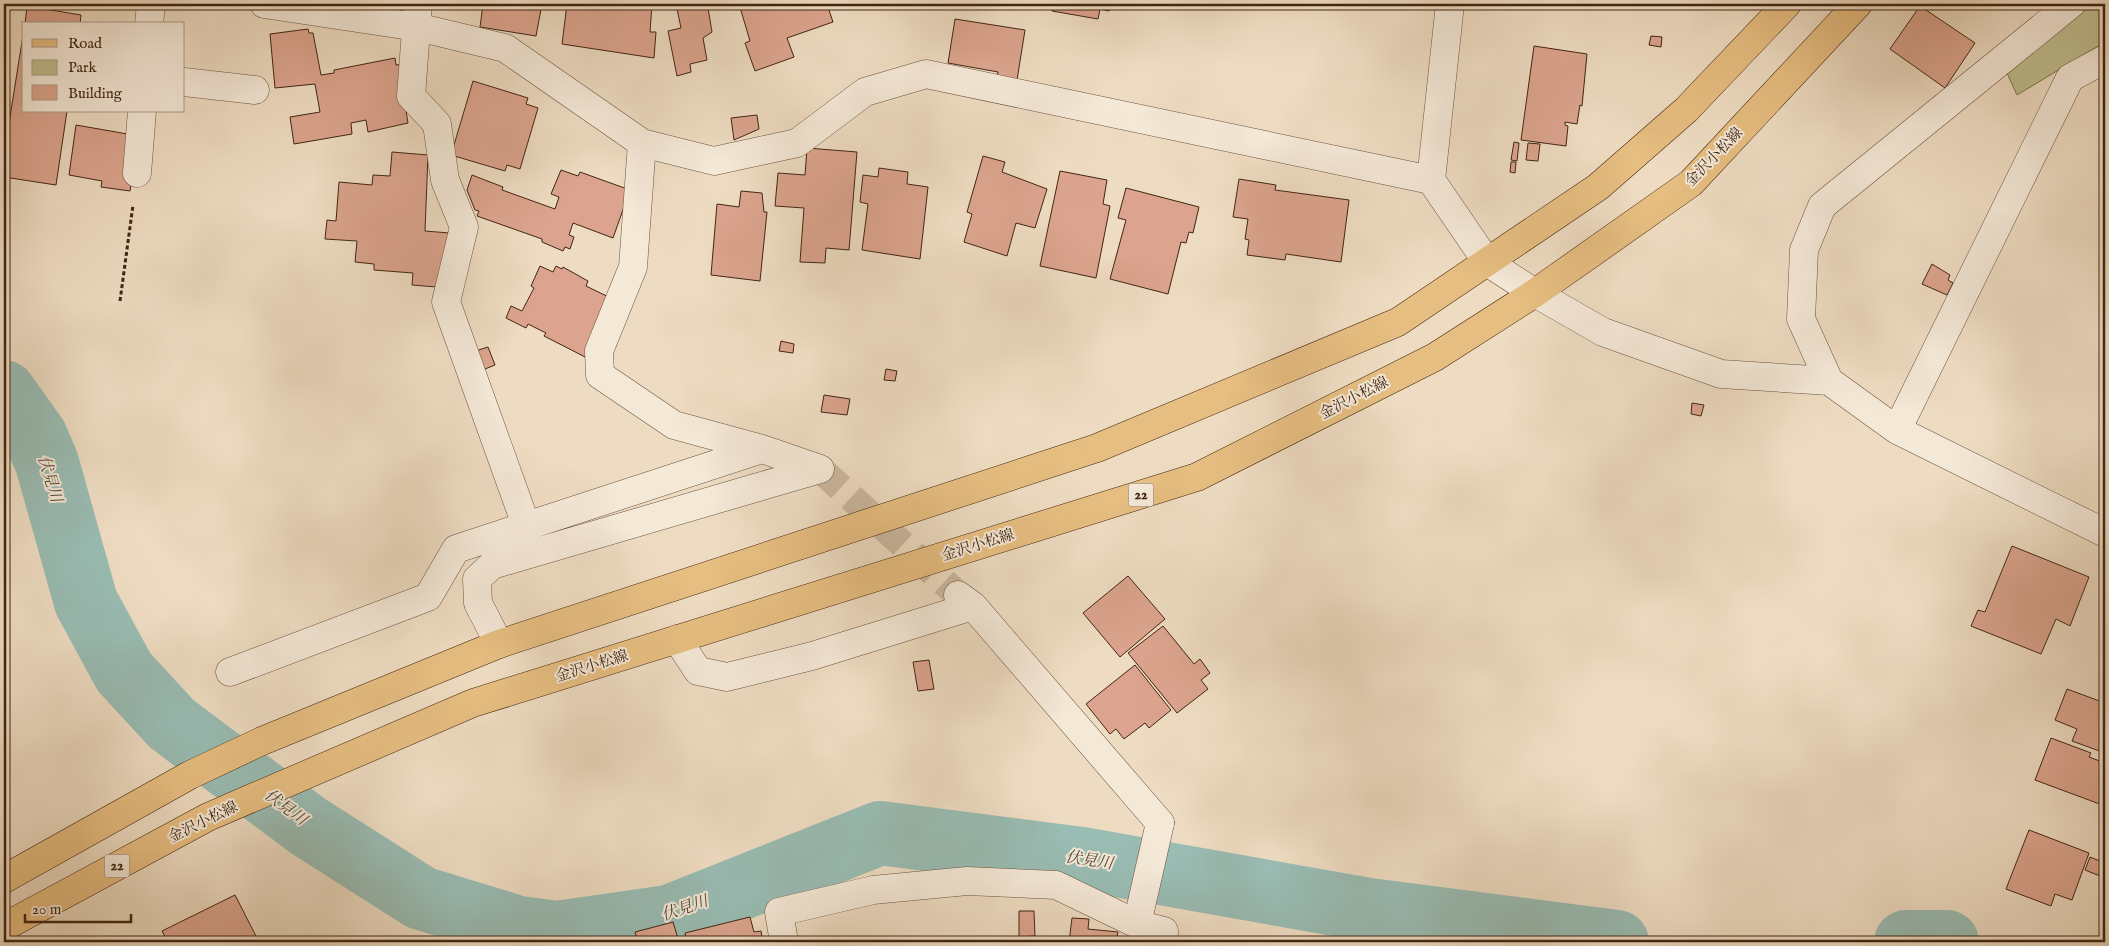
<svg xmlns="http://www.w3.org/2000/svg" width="2109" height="946" font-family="'IM FELL English','Noto Serif JP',serif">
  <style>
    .green { fill: #c0be8e; stroke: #807250 }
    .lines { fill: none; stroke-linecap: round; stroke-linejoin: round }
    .river { stroke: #99bcb3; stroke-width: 64 }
    .building { fill: #dca48e; stroke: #412512 }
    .minor-tunnel { stroke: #cbb79f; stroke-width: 28; stroke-dasharray: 28 14; stroke-linecap: butt }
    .pedestrian-casing { stroke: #6c533e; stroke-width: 29 }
    .minor-casing { stroke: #6c533e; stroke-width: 29 }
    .primary-casing { stroke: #412512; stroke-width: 29 }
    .path { stroke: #412512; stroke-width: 3; stroke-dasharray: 4 2.5; stroke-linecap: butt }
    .pedestrian { stroke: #f4e8d7; stroke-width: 28 }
    .minor { stroke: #f4e8d7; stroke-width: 28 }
    .primary { stroke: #e7be81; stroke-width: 28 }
    .labels { text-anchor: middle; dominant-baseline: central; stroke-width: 4; stroke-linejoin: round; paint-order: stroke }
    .shield { fill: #f4e8d7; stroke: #77604d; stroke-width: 1 }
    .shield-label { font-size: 14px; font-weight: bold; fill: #412512 }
    .street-label { font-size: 15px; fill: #412512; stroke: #f4e8d7 }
    .water-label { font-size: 16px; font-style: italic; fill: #574b3a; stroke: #f4e8d7 }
  </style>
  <rect width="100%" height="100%" fill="#eedcc2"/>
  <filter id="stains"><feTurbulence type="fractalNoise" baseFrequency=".004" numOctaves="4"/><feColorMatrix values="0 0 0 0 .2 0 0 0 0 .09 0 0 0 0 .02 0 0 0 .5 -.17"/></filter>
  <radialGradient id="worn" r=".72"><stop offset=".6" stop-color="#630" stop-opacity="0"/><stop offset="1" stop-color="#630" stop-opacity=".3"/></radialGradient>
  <!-- green -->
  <path class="green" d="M2092,4H2105V42L2017,95L2007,73Z"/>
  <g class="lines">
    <!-- river -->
    <path class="river" d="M4,392L36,437L47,463L86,602L124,672L172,724L308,826L421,898L519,928L557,933L669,917L880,833L1082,859L1369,910L1617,942
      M1906,942H1947"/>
  </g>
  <!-- building -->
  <path class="building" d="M483,4H542L536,36L480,27Z
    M567,4H652L650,32H656L654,58L562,44Z
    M676,4L720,6L708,8L712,32L703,38L707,60L690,64L691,72L677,76L668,31L681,28Z
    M739,4H827L833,22L787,38L794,57L755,71L745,43L750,41Z
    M1053,4H1110L1109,11L1100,9L1098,19L1052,11Z
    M27,6L81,15L80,24H25Z
    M1920,6L1975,43L1945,88L1890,49Z
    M955,19L1025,30L1017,80L997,77L998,72L948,63Z
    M24,29V111H67L56,185L4,177L7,141H4V122L9,123Z
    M308,29L309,33H313L321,75L334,73V70L395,58L396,65L405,64L403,92L408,123L368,132L366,120L351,123L352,134L294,144L290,117L320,112L315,84L275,88L270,34Z
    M1651,36L1662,37L1661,47L1649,45Z
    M1534,46L1587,54L1582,106L1580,105L1577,124L1565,122V125L1568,126L1566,146L1521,140Z
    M473,81L528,98L526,104L538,108L520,169L507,165L505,171L451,155Z
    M757,115L759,129L734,140L731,118Z
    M76,125L139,136L130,191L101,187L102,181L69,175Z
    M1514,142L1519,143L1517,161L1511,160Z
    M1528,143L1540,144L1538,161L1526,160Z
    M807,148L857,152L849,250L826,248L825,263L800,262L804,208L775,206L778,173L805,175Z
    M392,152L428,155L425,231L462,234L449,288L412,285L413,273L374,270V264L355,262L357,241L325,239L327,220L336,221L339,182L372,185L373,175L390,176Z
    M983,156L1005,162L1002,172L1047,189L1035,228L1016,223L1007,256L964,242L972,214L967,212Z
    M1511,162H1516L1515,173L1510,172Z
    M879,168L908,172L907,184L928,187L920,259L862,250L868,204L860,202L863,175L878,177Z
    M561,170L578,176L580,172L630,190L613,238L573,223L569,235L574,237L570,249L565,247L563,251L542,242V239L477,216L479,211L475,210L467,190L472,175L503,187L502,190L555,209L559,197L551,194Z
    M1060,171L1107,180L1103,204L1110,206L1096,278L1040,266Z
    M1239,179L1276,185L1275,190L1349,200L1341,262L1286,254L1285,260L1247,255L1249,240L1245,239L1248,219L1233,217Z
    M1126,188L1199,207L1193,233L1189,232L1186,243L1181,242L1168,294L1110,279L1126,220L1118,218Z
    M741,191L762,193L764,212H767L760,281L711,275L717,204L739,207Z
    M1932,264L1950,275L1948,280L1953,283L1947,295L1922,284Z
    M540,266L553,272L556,266L562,269L563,267L588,281L586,286L621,303L593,361L544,336L546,333L528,324L526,328L506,318L511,306L522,311L534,288L531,286Z
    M781,341L794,344L793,353L779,351Z
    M488,347L495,365L480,371L472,352Z
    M886,369L897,371L895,381L884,380Z
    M824,395L850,399L847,415L821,412Z
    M1692,403L1704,405L1701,416L1691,414Z
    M2012,546L2089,577L2070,626L2056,619L2041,654L1971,626L1978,610L1985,612Z
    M1128,576L1165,619L1120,657L1083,613Z
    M1163,626L1194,664L1200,659L1210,673L1201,680L1208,689L1177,713L1128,653Z
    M929,660L934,689L918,691L913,662Z
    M1135,665L1171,710L1149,728L1145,723L1124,739L1116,729L1110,734L1086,704Z
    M2067,689L2105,703V753L2072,741L2077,729L2055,720Z
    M2051,738L2091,753L2089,757L2105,763V806L2035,780Z
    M2029,830L2089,853L2072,900L2055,894L2051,906L2006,889Z
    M2090,857L2105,863V878L2085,870Z
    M235,895L259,942H168L162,931Z
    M1019,911H1034L1035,936L1019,937Z
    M750,917L754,932L761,931L763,942H687L685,933Z
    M1072,918L1089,919L1088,929L1118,932L1116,942H1069Z
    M673,922L679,942H638L635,932Z
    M873,938L874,942H850Z"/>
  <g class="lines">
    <!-- minor-tunnel -->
    <path class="minor-tunnel" d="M820,469L957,594"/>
    <!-- pedestrian casing -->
    <g class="pedestrian-casing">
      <path id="pedestrian" d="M1137,924L1160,823"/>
    </g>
    <!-- minor casing -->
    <g class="minor-casing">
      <path id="minor" d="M264,4L417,27L505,48L642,143
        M418,4L411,96L437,124L445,180L464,227L446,302L526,525
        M2071,4L1822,206L1804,250L1801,319L1829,381L1897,430L2105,533
        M149,24L151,4
        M184,82L255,90
        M137,173L142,111
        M1431,180L1450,4
        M1897,430L2070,78L2105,59
        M820,469L762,449L674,425L600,375L599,351L633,267L642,143L714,161L797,143L865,92L926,74L1431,180L1487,262L1535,293L1603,332L1721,374L1829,381
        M958,595L973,606L1160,823
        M677,639L698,671L727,677L812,656L973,606
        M499,644L478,603L477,579L492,565L820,469
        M230,672L428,597L456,549L762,449
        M784,942L779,912L873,890L967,881L1056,885L1137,924L1164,931L1163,942"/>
    </g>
    <!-- primary casing -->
    <g class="primary-casing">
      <path id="primary" d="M4,879L190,775L262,741L499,644L1097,448L1398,322L1598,187L1686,110L1787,4
        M4,927L208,817L473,703L1197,477L1435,357L1535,293L1691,183L1858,4"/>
    </g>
    <!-- path -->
    <path class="path" d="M120,301L133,205"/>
    <!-- pedestrian -->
    <use href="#pedestrian" class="pedestrian"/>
    <!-- minor -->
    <use href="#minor" class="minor"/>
    <!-- primary -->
    <use href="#primary" class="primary"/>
  </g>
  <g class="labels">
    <!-- shield labels -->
    <g class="shield">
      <rect x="1128.5" y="483.5" width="25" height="23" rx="4"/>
      <rect x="104.5" y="854.5" width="25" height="23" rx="4"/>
    </g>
    <g class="shield-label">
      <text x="1141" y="495">22</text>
      <text x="117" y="866">22</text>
    </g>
    <!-- street labels -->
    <g class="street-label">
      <text transform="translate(1714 157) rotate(-46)">金沢小松線</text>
      <text transform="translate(1354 398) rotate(-27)">金沢小松線</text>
      <text transform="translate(978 545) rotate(-17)">金沢小松線</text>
      <text transform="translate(592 666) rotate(-17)">金沢小松線</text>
      <text transform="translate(203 822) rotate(-26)">金沢小松線</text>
    </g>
    <!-- water labels -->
    <g class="water-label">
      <text transform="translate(49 479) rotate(73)">伏見川</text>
      <text transform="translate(285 808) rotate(37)">伏見川</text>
      <text transform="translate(1089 861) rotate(9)">伏見川</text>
      <text transform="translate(685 909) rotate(-19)">伏見川</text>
    </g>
  </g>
  <!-- margin -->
  <rect width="2109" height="946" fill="none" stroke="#eedcc2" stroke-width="20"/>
  <rect x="5" y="5" width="2099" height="936" fill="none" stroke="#412512" stroke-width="2.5"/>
  <rect x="10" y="10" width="2089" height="926" fill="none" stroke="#412512"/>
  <!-- legend -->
  <rect x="22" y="22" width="162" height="90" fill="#f4e8d7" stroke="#ac9a88"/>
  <rect x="32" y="39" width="25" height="8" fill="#e7be81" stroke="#ac9a88"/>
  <text x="68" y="48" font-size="15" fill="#412512">Road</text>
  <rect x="32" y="60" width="25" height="15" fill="#c0be8e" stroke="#ac9a88"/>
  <text x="68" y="72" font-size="15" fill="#412512">Park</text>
  <rect x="32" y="85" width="25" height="15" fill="#dca48e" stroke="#ac9a88"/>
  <text x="68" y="98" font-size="15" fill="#412512">Building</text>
  <!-- scale -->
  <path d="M25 914v8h106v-8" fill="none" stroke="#412512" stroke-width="2.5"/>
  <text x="32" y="914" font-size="15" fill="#412512" stroke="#f4e8d7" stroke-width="4" paint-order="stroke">20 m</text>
  <rect width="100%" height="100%" filter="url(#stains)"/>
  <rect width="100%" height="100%" fill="url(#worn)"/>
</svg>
